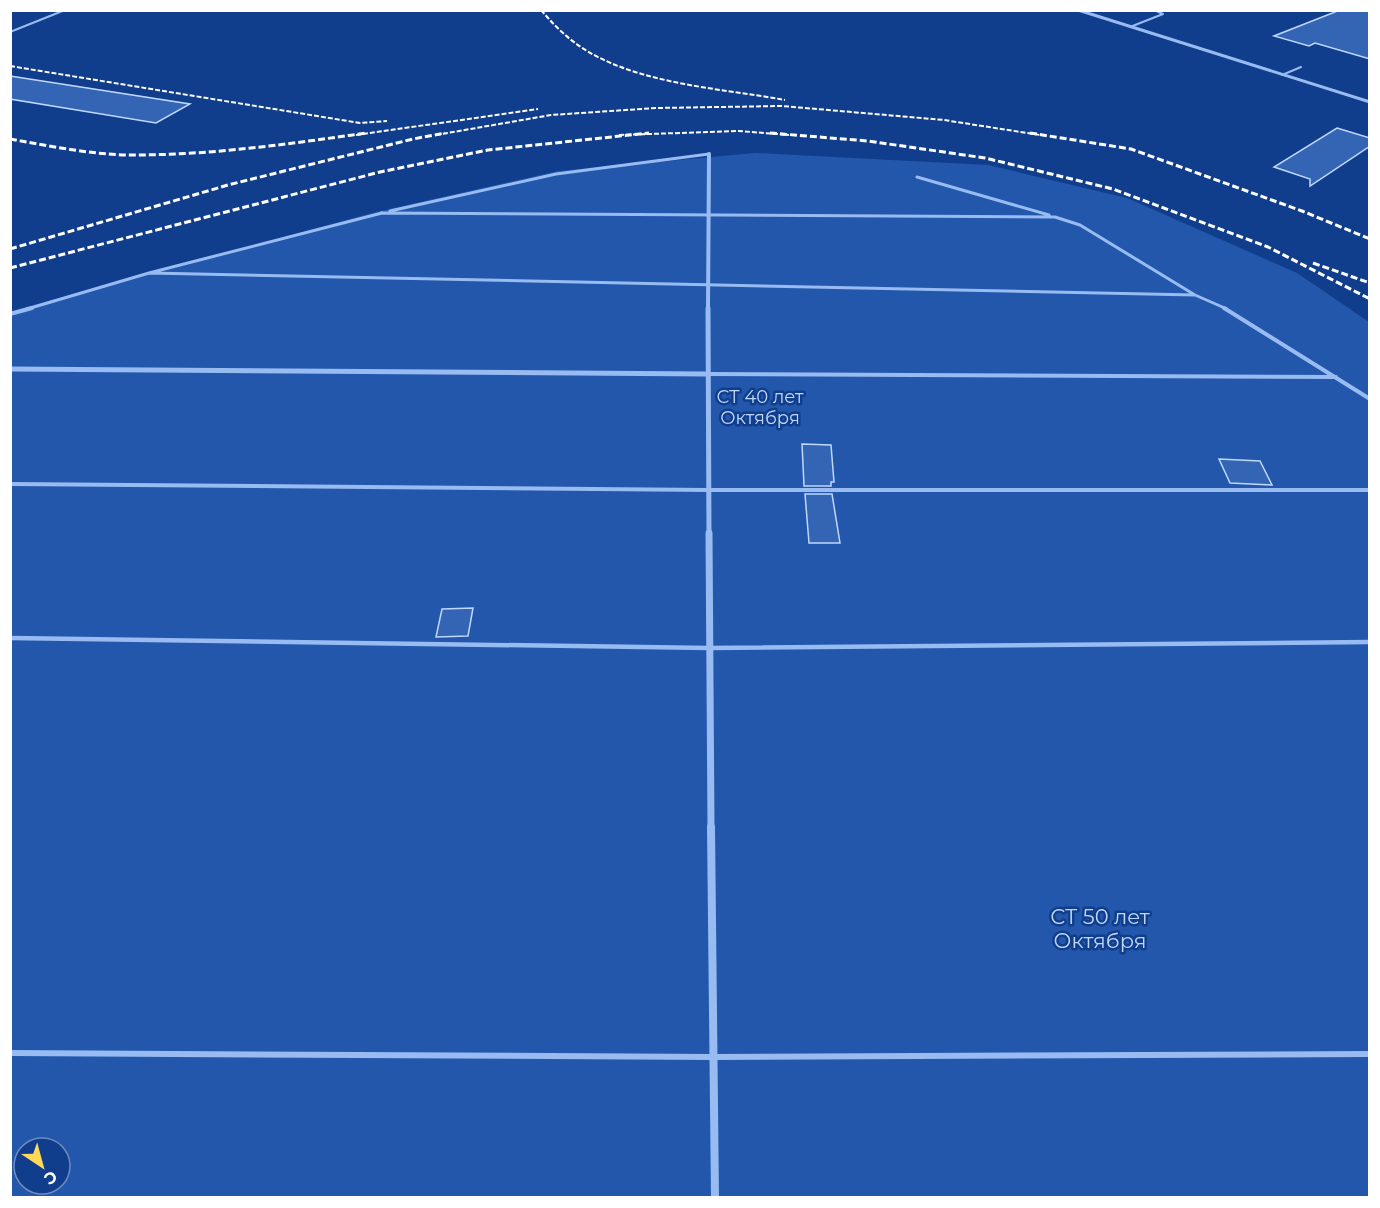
<svg xmlns="http://www.w3.org/2000/svg" width="1380" height="1208" font-family="Montserrat,sans-serif">
  <style>
    .green { fill: #2257ac; fill-rule: evenodd }
    .building { fill: #3465b4; stroke: #bfd7fd; stroke-width: 1.5 }
    .lines { fill: none; stroke-linecap: round; stroke-linejoin: round }
    .service-far4 { stroke: #98bbf2; stroke-width: 2 }
    .service-far3 { stroke: #98bbf2; stroke-width: 3 }
    .service-far2 { stroke: #98bbf2; stroke-width: 4 }
    .service-far1 { stroke: #98bbf2; stroke-width: 4.5 }
    .service { stroke: #98bbf2; stroke-width: 6 }
    .minor-far4 { stroke: #98bbf2; stroke-width: 3 }
    .minor-far3 { stroke: #98bbf2; stroke-width: 4 }
    .minor-far2 { stroke: #98bbf2; stroke-width: 5 }
    .minor-far1 { stroke: #98bbf2; stroke-width: 7 }
    .minor { stroke: #98bbf2; stroke-width: 8 }
    .rail-far1 { stroke: #fff; stroke-width: 2; stroke-dasharray: 5 2; stroke-linecap: butt }
    .rail { stroke: #fff; stroke-width: 3; stroke-dasharray: 7 3; stroke-linecap: butt }
    .labels { text-anchor: middle; dominant-baseline: central; stroke-width: 5; stroke-linejoin: round; paint-order: stroke }
    .park-label { font-size: 18px; fill: #bfd7fd; stroke: #113e8c }
    .near-park-label { font-size: 21px; fill: #bfd7fd; stroke: #113e8c }
  </style>
  <rect width="100%" height="100%" fill="#113e8c"/>
  <!-- green -->
  <path class="green" d="M755,153L988,165L1127,198L1297,273L1369,322V1197L11,1198V311L372,213L558,171ZM24,1148H60V1184H24Z"/>
  <!-- building -->
  <path class="building" d="M1340,10H1370V59L1315,43L1309,46L1274,36Z
    M10,76L190,104L156,123L10,99Z
    M1337,128L1370,138V146L1310,186V179L1274,167Z
    M802,444L831,445L834,482H831V486H804Z
    M1219,459L1260,461L1272,485L1230,483Z
    M805,494H832L840,543H809Z
    M473,608L468,636L436,637L442,609Z"/>
  <g class="lines">
    <!-- service-far4 -->
    <path class="service-far4" d="M1130,27L1163,14L1154,10
      M10,32L65,10
      M1282,75L1301,67"/>
    <!-- service-far3 -->
    <path class="service-far3" d="M917,177L1049,215
      M390,211L556,174L709,154
      M381,213L1055,217L1080,225L1195,295L1227,309
      M149,273L1195,295
      M27,309L149,273L382,213"/>
    <!-- service-far2 -->
    <path class="service-far2" d="M1224,308L1370,399
      M10,314L32,308
      M707,374L1336,377
      M10,484L708,490H1370"/>
    <!-- service-far1 -->
    <path class="service-far1" d="M10,638L709,648L1370,642"/>
    <!-- service -->
    <path class="service" d="M10,1053L713,1057L1370,1054"/>
    <!-- minor-far4 -->
    <path class="minor-far4" d="M1078,10L1370,102"/>
    <!-- minor-far3 -->
    <path class="minor-far3" d="M708,309L709,154"/>
    <!-- minor-far2 -->
    <path class="minor-far2" d="M708,308L709,535
      M10,369L707,374"/>
    <!-- minor-far1 -->
    <path class="minor-far1" d="M709,533L711,828"/>
    <!-- minor -->
    <path class="minor" d="M711,827L715,1198"/>
    <!-- rail-far1 -->
    <path class="rail-far1" d="M541,10C548,18 555,26 563,33C618,84 715,87 785,100
      M10,66L360,123L387,121
      M356,135L538,109
      M436,135L551,115L656,108L782,106L944,120L1040,135
      M619,135L739,131L789,135"/>
    <!-- rail -->
    <path class="rail" d="M770,133L868,141L985,158L1113,189L1268,247L1370,299
      M1030,133L1131,149L1302,211L1370,239
      M10,139C50,146 92,155 133,155C212,155 289,144 366,133
      M10,249L228,185L413,139L445,133
      M1313,263L1370,283
      M10,268L380,172L488,150L649,133"/>
  </g>
  <g class="labels">
    <!-- park labels -->
    <g class="park-label">
      <text x="760" y="397">СТ 40 лет<tspan x="760" dy="21">Октября</tspan></text>
    </g>
    <!-- near-park labels -->
    <g class="near-park-label">
      <text x="1100" y="916">СТ 50 лет<tspan x="1100" dy="24">Октября</tspan></text>
    </g>
  </g>
  <!-- border -->
  <rect width="1380" height="1208" fill="none" stroke="#ffffff" stroke-width="24"/>
  <!-- north arrow -->
  <g transform="translate(42 1166) rotate(144)"><circle r="28" fill="#113e8c" stroke="#708bba" stroke-width="1.5"/>
  <path d="M0-4.5L10 22L0 15L-10 22Z" fill="#ffda59"/>
  <text y="-9" font-size="16" font-weight="bold" text-anchor="middle" fill="#ffffff">С</text>
  </g>
</svg>
